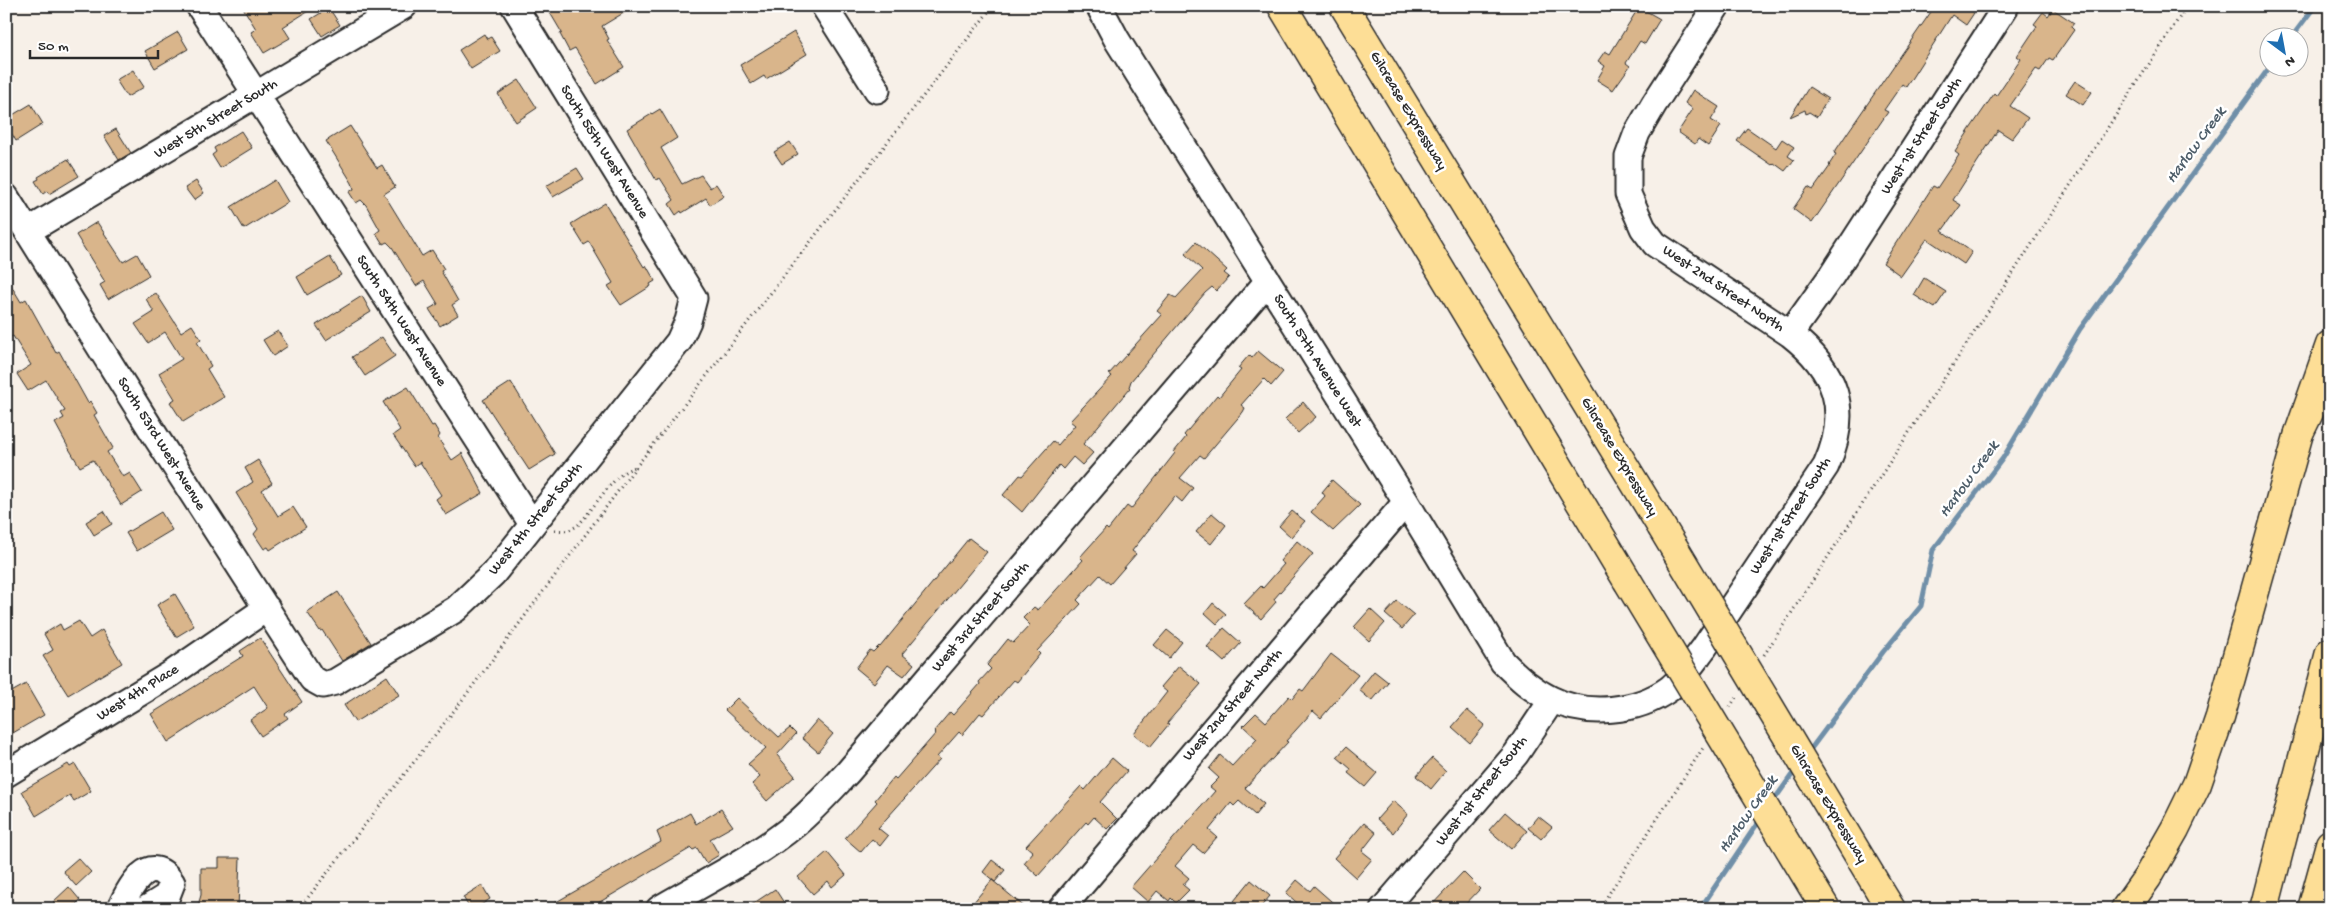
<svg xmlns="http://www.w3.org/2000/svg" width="2336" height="915" font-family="'Gochi Hand',sans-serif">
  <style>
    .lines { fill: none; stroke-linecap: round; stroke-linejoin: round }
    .stream { stroke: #6f8fa8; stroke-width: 5 }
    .building { fill: #d9b58b; stroke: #2b2b2b }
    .minor-casing { stroke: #2b2b2b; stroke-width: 29 }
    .major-casing { stroke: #2b2b2b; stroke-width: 31 }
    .highway-casing { stroke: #2b2b2b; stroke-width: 31 }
    .path { stroke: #2b2b2b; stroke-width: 3; stroke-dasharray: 1 4; stroke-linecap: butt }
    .minor { stroke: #fff; stroke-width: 25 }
    .major { stroke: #fdde96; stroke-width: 28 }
    .highway { stroke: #fdde96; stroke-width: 28 }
    .highway-bridge-casing { stroke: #2b2b2b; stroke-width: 31; stroke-linecap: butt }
    .highway-bridge { stroke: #fdde96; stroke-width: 28 }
    .labels { text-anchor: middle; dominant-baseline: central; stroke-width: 5; stroke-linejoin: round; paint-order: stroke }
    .street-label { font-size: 15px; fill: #2b2b2b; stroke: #fff }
    .water-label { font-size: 16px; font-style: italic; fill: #4d5d69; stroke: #fff }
  </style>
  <rect width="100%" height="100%" fill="#f7f0e8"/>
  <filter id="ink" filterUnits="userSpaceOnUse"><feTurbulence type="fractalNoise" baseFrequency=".02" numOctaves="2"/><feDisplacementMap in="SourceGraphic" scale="10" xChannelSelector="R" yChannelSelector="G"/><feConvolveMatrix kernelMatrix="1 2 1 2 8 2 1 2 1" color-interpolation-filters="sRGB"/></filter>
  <g filter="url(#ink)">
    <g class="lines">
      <!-- stream -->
      <path class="stream" d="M2291,38L2315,6
        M1807,754L1883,652L1921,606L1933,550L2003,458L2080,329L2269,68
        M1772,803L1796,769
        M1700,909L1761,818"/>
    </g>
    <!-- building -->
    <path class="building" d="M242,6H316L283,27L290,38L264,53L251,32L256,29Z
      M558,6H635L602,26L609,39L607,40L624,67L597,84L575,48L569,51L560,34L562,33L549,11Z
      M1935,6H1965L1974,13L1966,25L1952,15L1906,87L1902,84L1884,110L1888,112L1812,223L1793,209L1808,187L1813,190L1830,166L1829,165L1836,154L1834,153L1848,132Z
      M1639,7L1660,19L1645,44L1640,41L1626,63L1630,66L1613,90L1597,80L1605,66L1598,61L1605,51L1610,54Z
      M329,8L340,25L322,36L311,19Z
      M2053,9L2074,23L2071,27L2074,30L2053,60L2049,58L2040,71L2036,69L2010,106L2028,118L2012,139L1998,130L1953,200L1961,205L1942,231L1972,252L1964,264L1927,239L1901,276L1883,263L1933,186L1937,188L1959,155L1955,152L1970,129L1994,94L1996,96L2021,59L2017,56L2037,26L2034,24L2043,12L2048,16Z
      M178,32L188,49L155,68L145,51Z
      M794,32L807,54L766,79L764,76L751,84L740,65Z
      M484,34L487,39L491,37L500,51L471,69L459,50Z
      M133,70L144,87L127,97L116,80Z
      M519,80L537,108L516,122L498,94Z
      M2075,81L2092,92L2083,105L2066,94Z
      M1809,87L1828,99L1817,117L1809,112L1806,114L1805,110L1790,117Z
      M1693,90L1719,107L1711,120L1721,126L1708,146L1698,139L1695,144L1678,132L1693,109L1685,103Z
      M31,104L43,124L16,141L12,134L6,138V119Z
      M660,109L677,138L661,148L682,184L701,175L710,188L716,184L724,196L710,205L706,198L682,213L681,211L676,215L669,204L674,200L660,178L656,180L627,129Z
      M350,126L377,168L382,165L395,187L384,194L422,256L432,250L444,269L441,271L458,301L452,305L458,315L440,326L429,309L438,304L424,281L416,286L392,247L387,242L383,244L376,233L380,230L366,205L361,200L356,203L349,192L354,189L352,183L326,141Z
      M1747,128L1776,148L1782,139L1794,147L1788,156L1794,160L1785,171L1774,163L1772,165L1737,141Z
      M116,129L131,153L119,160L104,136Z
      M241,131L252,148L220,168L212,155L216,152L214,148Z
      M790,142L798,154L782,164L774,152Z
      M68,159L79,176L49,194L47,191L43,194L35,181L39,179L38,177Z
      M577,168L584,179L553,197L546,186Z
      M275,180L288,202L244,229L231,207Z
      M196,181L204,193L194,200L185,188Z
      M605,203L644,267L646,265L655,281L650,284L651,286L621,305L608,286L613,283L589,242L584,245L571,224Z
      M97,222L123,262L137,254L149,275L108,299L100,285L105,282L76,235Z
      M1196,242L1227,270L1224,273L1229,277L1216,291L1212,287L1205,293L1131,381L1129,387L1130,388L1083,444L1093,453L1082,465L1073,457L1063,469L1059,465L1022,512L1003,495L1020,475L1022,476L1053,441L1058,445L1075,425L1070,421L1112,376L1109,374L1162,315L1157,311L1170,295L1176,298L1202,270L1185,254Z
      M330,257L341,275L307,295L297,277Z
      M6,277L21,302L26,299L56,353L59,351L88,403L90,401L97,413L94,415L113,448L107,452L123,477L130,473L142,492L121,505L93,460L80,467L68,447L55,423L64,418L61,413L65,411L46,380L28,391L17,374L31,365L13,336L6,339Z
      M1924,278L1946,292L1935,308L1914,295Z
      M156,293L181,332L192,325L201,339L197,342L211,366L207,369L224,397L183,422L170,402L175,399L159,373L182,359L165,332L148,343L135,324L154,312L146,299Z
      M362,296L371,312L326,340L316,325Z
      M278,331L288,346L273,356L263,340Z
      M382,337L395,356L365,376L352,357Z
      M1258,351L1283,372L1271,386L1264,379L1241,405L1245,408L1243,412L1204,458L1200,455L1180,478L1193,488L1182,502L1175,496L1132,551L1136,554L1110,584L1100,575L1077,600L1081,604L1037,651L1040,654L1017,682L1014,680L983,715L980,713L962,735L959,732L937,757L940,759L878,828L888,836L880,846L872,839L861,852L845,838L877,802L875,800L894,777L896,779L936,733L934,731L950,712L953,715L980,684L979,682L991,669L987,665L1008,639L1013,643L1030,625L1023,618L1034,607L1038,610L1083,560L1080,557L1106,528L1108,530L1127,506L1131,509L1175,453L1174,452L1186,437L1184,435L1217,395L1219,397L1241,370L1238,368L1249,355L1252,358Z
      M511,382L555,454L529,470L483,400Z
      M408,387L432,426L434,425L440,435L438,438L452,460L462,453L483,493L446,515L436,499L441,495L420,462L414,466L393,435L400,430L383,402Z
      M1303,402L1316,417L1298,433L1285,419Z
      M258,460L272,483L262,490L278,516L293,507L306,527L270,550L268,547L264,549L254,534L258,529L236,493L253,482L245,468Z
      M1332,480L1360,505L1333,531L1311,512L1325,496L1322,492Z
      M104,511L112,524L94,535L86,522Z
      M1292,511L1305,521L1291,537L1279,526Z
      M161,512L172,530L137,551L126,533Z
      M1212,513L1226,525L1211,544L1196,532Z
      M969,538L987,552L902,654L914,664L904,676L888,665L874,683L856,668L870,650L873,652L879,646L880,647Z
      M1297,541L1313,554L1274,599L1276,602L1261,619L1244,604L1261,586L1263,588L1284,564L1280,561Z
      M338,592L371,643L342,661L322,630L320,631L307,612Z
      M175,594L194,626L176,637L157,605Z
      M1397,601L1414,615L1402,629L1385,614Z
      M1213,603L1226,614L1217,624L1205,613Z
      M1370,609L1385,623L1369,641L1354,627Z
      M79,621L90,638L102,630L122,663L68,695L43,656L53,650L44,634L60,624L63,630Z
      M1224,628L1241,643L1224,662L1207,647Z
      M1167,630L1182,642L1169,658L1154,645Z
      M260,638L302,702L285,714L288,718L261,736L250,720L268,708L254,686L168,742L151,714L243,656L240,651Z
      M1331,654L1358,675L1321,718L1313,711L1286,741L1288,742L1245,788L1264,804L1255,815L1239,801L1234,806L1231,803L1209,830L1217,837L1203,853L1193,845L1175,866L1189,878L1183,885L1189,890L1176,903L1171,898L1169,901L1157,891L1148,902L1131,887L1215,791L1210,787L1219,778L1209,769L1220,755L1232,766L1257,739L1243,726L1256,713L1266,722L1289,696L1292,699L1300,689L1303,691Z
      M1179,666L1201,684L1167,723L1169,724L1150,747L1134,734L1167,692L1161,687Z
      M1374,671L1388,682L1372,701L1359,690Z
      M387,676L399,695L355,722L344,705Z
      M26,684L44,715L6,737V695Z
      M737,698L779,737L790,728L796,734L777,755L795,776L767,801L752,784L760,777L748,764L766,748L725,710Z
      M1467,710L1485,725L1470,743L1452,727Z
      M817,720L833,734L818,752L802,738Z
      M1346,747L1377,773L1365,787L1348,773L1351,769L1337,757Z
      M1112,758L1127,771L1100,802L1117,819L1107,829L1094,817L1088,824L1086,822L1038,876L1024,863L1033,852L1026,846L1081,786L1085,790Z
      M1432,758L1446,771L1431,789L1416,776Z
      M68,764L70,767L75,764L91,791L74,801L70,795L36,816L22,791Z
      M1393,801L1408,814L1393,833L1377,819Z
      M721,809L733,826L710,839L719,855L706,863L697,848L693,850L691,848L588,909H544L661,842L657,832L690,813L696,824Z
      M1505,812L1527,831L1511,849L1489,830Z
      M1538,816L1552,827L1541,839L1528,828Z
      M1364,823L1376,833L1362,851L1372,859L1356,878L1334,858Z
      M827,852L846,875L832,887L828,881L813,894L798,877Z
      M78,858L91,872L76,886L63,871Z
      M219,858H240L238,909H197L201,895V868H219Z
      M992,860L1005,870L995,882L983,872Z
      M1463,872L1480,889L1461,909H1428Z
      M992,880L1027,909H968Z
      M1251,880L1270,896L1259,909H1243L1234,901Z
      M1297,880L1310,891L1314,886L1340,909H1304L1286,893Z
      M482,885L490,899L475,909H470L463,897Z
      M69,887L80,900L71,909H60L53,902Z
      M775,889L788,909H745Z"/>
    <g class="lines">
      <!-- minor casing -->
      <g class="minor-casing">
        <path id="minor" d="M199,6L532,524
          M824,6L877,90
          M1099,6L1117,40L1406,502L1503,662C1518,677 1532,690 1551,699C1587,717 1637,712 1669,689C1683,678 1694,661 1704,648L1826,466C1851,410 1836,370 1790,334L1655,244L1643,228L1628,194V157L1637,133L1654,104L1717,6
          M6,197L156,437L312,679L323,685L335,682L456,609L493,574L679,341L688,321L694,298L514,6
          M28,231L404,6
          M1790,334L1832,275L2006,6
          M6,774L171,674L267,608
          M120,909C129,888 150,849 172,883L167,896L146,909
          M659,909C703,883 758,856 796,824C815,808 831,790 848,772L1267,282
          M1061,909L1406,502
          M1383,909L1516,754L1552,700"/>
      </g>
      <!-- major casing -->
      <g class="major-casing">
        <path id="major" d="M2125,909L2147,878L2175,829L2197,784L2220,717L2299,433L2330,345"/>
      </g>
      <!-- highway casing -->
      <g class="highway-casing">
        <path id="highway" d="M1282,6L1627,580
          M1344,6L1661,526
          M2299,433L2330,370
          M1880,891L1891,909
          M2264,909L2330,652
          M2312,909L2330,844"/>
      </g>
      <!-- path -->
      <path class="path" d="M555,530L568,531L577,526C594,510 613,472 636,467
        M1764,655L2187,6
        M1730,707L1737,696
        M299,909L460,703L636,467L993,6
        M1599,909L1703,748"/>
      <!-- minor -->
      <use href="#minor" class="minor"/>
      <!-- major -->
      <use href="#major" class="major"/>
      <!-- highway -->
      <use href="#highway" class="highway"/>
      <!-- highway-bridge casing -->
      <g class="highway-bridge-casing">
        <path id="highway-bridge" d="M1661,526L1880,891
          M1627,580L1826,909"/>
      </g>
      <!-- highway-bridge -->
      <use href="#highway-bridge" class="highway-bridge"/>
    </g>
  </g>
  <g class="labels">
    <!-- street labels -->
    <g class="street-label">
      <text transform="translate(1408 111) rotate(59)">Gilcrease Expressway</text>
      <text transform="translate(216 119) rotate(-31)">West 5th Street South</text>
      <text transform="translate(1922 136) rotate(-57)">West 1st Street South</text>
      <text transform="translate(604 152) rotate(58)">South 55th West Avenue</text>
      <text transform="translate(1723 289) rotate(34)">West 2nd Street North</text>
      <text transform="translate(401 321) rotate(57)">South 54th West Avenue</text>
      <text transform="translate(1317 361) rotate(58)">South 57th Avenue West</text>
      <text transform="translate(161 444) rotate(58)">South 53rd West Avenue</text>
      <text transform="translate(1619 457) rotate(59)">Gilcrease Expressway</text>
      <text transform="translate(1791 516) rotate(-57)">West 1st Street South</text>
      <text transform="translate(536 519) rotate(-51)">West 4th Street South</text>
      <text transform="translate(981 617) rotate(-49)">West 3rd Street South</text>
      <text transform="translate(138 693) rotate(-32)">West 4th Place</text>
      <text transform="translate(1233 705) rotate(-49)">West 2nd Street North</text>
      <text transform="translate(1482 791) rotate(-51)">West 1st Street South</text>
      <text transform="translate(1828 804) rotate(59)">Gilcrease Expressway</text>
    </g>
    <!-- water labels -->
    <g class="water-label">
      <text transform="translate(2197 146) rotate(-54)">Harlow Creek</text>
      <text transform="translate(1970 480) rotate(-54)">Harlow Creek</text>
      <text transform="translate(1749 815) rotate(-55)">Harlow Creek</text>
    </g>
  </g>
  <!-- margin -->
  <rect width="2336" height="915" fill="none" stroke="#fff" stroke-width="25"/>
  <rect x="12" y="12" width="2311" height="890" fill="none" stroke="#2b2b2b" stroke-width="2" filter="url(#ink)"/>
  <!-- north arrow -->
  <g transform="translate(2284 52) rotate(148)"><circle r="24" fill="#ffffff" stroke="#aaaaaa"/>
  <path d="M0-4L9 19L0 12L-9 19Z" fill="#1f6fb2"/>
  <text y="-8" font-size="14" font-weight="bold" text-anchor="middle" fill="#2b2b2b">N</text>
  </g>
  <!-- scale -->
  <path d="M30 50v8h128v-8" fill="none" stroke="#2b2b2b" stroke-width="2.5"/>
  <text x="38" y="50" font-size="15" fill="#2b2b2b" stroke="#ffffff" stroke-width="4" paint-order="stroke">50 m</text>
</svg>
